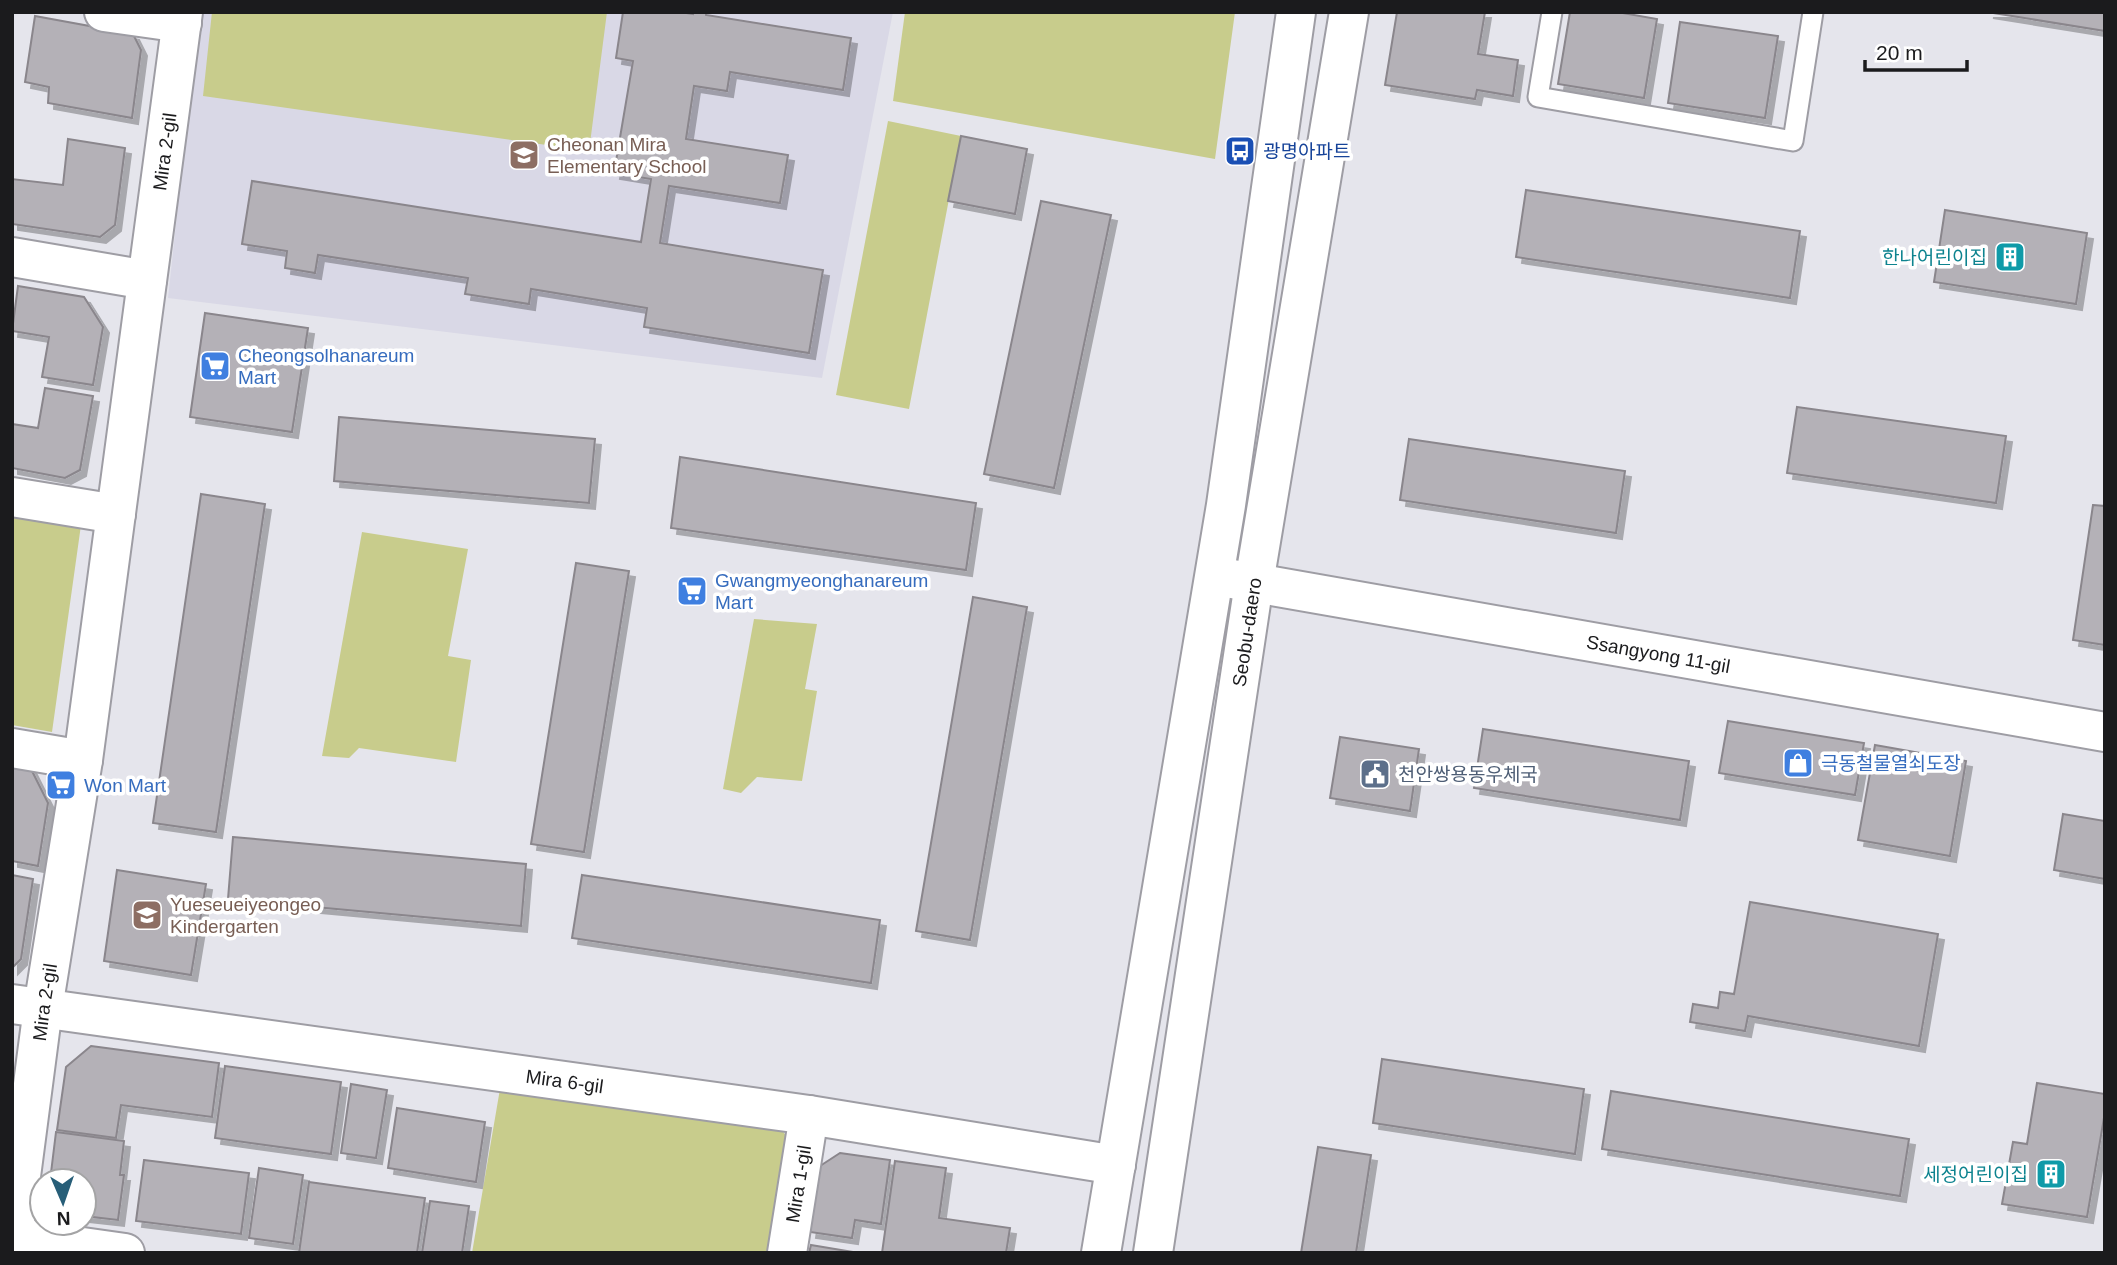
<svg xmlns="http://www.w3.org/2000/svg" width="2117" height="1265" font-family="Arial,'Noto Sans KR',sans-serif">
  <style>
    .built { fill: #d9d8e6 }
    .green { fill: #c8cc8c }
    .building { fill: #b4b1b7; stroke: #8a868c; stroke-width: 2; filter: url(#shadow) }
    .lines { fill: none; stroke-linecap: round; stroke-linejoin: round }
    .service-casing { stroke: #9e9da4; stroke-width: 23 }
    .minor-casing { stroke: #9e9da4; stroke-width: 42 }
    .secondary-casing { stroke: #9e9da4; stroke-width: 42 }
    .service { stroke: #fff; stroke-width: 19 }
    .minor { stroke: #fff; stroke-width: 38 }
    .secondary { stroke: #fff; stroke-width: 38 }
    .labels { text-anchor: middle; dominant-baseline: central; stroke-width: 7; stroke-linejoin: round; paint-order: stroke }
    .education-label { font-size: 19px; fill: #785e54; stroke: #fff; text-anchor: start }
    .street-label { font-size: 19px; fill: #1b1b1d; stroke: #fff }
    .transit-label { font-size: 19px; fill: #164399; stroke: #fff; text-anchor: start }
    .culture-label { font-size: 19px; fill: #0d838f; stroke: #fff; text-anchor: end }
    .shop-label { font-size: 19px; fill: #366cbe; stroke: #fff; text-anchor: start }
    .service-label { font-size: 19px; fill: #4e5e75; stroke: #fff; text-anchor: start }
  </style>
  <defs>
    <filter id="shadow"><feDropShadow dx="6" dy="6" stdDeviation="0" flood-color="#0004"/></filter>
  </defs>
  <rect width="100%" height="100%" fill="#e5e5ec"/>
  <!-- built -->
  <path class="built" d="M199,12H893L822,378L168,298Z"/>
  <!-- green -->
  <path class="green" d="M212,12H607L589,151L203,96Z
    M905,12H1235L1215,159L893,101Z
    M888,121L961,136L909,409L836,395Z
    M12,513L81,525L52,732L12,725Z
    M362,532L468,549L448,656L471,660L456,762L359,748L349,758L322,756Z
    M754,619L817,624L805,689L817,691L802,781L757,777L741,793L723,789Z
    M501,1083L780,1128L788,1138L767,1253H472Z"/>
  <!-- building -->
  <path class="building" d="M623,12H680L693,14V12H706V15L851,38L843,90L730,72L727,91L694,86L686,139L788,155L780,203L669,186L660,243L823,270L809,353L644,327L647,308L531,289L529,304L465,294L468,278L318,255L315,273L285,268L287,251L242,244L252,181L641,242L651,179L614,173L633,61L616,58Z
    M1397,12H1485L1478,54L1518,60L1513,96L1477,90L1475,99L1385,85Z
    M1570,12H1617L1657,19L1644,98L1558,84Z
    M1987,12H2105V31Z
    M35,16L133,34L141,50L132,118L48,103L49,87L25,82Z
    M1680,22L1778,36L1765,118L1668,103Z
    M961,136L1027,149L1015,214L948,201Z
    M68,139L125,148L115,225L100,237L12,224V179L63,185Z
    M1526,190L1800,231L1790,298L1516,257Z
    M1041,201L1111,215L1054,488L984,474Z
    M1945,210L2087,233L2076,304L1934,282Z
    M18,286L84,297L103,327L93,385L42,377L49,337L12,331Z
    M205,313L308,328L292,432L190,417Z
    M45,388L93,396L80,470L65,478L12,468V424L38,428Z
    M1797,407L2006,436L1996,503L1787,473Z
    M339,417L595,439L589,503L334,481Z
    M1409,439L1625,471L1616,533L1400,500Z
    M680,457L976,503L966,570L671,528Z
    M201,494L265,504L216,832L153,823Z
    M2093,505L2105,506V645L2073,640Z
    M576,563L629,571L584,852L531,844Z
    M973,597L1027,607L970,940L916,931Z
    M1728,721L1864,743L1855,795L1719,773Z
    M1483,729L1689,761L1680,820L1474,788Z
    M1340,737L1419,749L1410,811L1330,798Z
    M1875,745L1966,761L1950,856L1858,840Z
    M12,762L29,765L48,803L38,866L12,861Z
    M2063,814L2105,821V879L2054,870Z
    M233,837L526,864L521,926L228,899Z
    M117,870L206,884L191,975L104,961Z
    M12,875L33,879L21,959L12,968Z
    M582,875L880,920L871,983L572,938Z
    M1750,902L1938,934L1919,1046L1748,1016L1745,1031L1690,1022L1693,1004L1718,1008L1720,992L1734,994Z
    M91,1046L219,1063L212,1117L121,1105L116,1138L57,1130L66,1067Z
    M1382,1059L1584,1089L1575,1154L1373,1123Z
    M225,1066L341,1082L331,1154L215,1138Z
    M2037,1083L2105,1094V1112L2087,1217L2002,1204L2013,1142L2027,1144Z
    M351,1084L387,1090L376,1158L341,1153Z
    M1611,1091L1909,1139L1900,1196L1602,1149Z
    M397,1108L485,1122L476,1182L388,1168Z
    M56,1132L124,1141L120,1175H124L118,1220L84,1216V1181H50Z
    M1318,1147L1371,1155L1356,1253H1301Z
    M840,1153L890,1160L881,1224L855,1220L852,1238L810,1232L820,1166Z
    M144,1160L249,1173L241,1234L136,1221Z
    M895,1161L946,1168L939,1218L1010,1228L1006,1253H882Z
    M259,1168L303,1175L293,1244L249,1238Z
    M309,1182L425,1198L417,1253H299Z
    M430,1201L469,1206L462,1253H422Z
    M811,1245L859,1253H809Z"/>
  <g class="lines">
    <!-- service casing -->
    <g class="service-casing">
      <path id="service" d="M1552,12L1538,97L1793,141L1813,12"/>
    </g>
    <!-- minor casing -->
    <g class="minor-casing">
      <g id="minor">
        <path d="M104,12L182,23"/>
        <path d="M12,257L147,280"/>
        <path d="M12,497L116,514"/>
        <path id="s1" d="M1221,577L2105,732"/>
        <path d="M12,748L83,760"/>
        <path id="s2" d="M12,1004L809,1115L1116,1165"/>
        <path d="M12,1237L125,1253"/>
        <path id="s3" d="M12,1245L43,1008L83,760L183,12"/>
        <path id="s4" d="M787,1253L809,1115"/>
      </g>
    </g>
    <!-- secondary casing -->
    <g class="secondary-casing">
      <g id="secondary">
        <path d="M1101,1253L1226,505L1296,12"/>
        <path id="s5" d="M1153,1253L1254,583L1349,12"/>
      </g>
    </g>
    <!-- service -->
    <use href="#service" class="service"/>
    <!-- minor -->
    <use href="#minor" class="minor"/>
    <!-- secondary -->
    <use href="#secondary" class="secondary"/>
  </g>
  <!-- icons -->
  <defs>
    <g id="bus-square" transform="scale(1.575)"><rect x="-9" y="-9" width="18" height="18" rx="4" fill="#1a4fb4" stroke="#fff"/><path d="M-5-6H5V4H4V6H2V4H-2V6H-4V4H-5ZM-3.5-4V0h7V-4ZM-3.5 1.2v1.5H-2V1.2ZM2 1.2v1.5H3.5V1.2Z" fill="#fff"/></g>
    <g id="school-square" transform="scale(1.575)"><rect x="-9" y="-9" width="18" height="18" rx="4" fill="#8d6e63" stroke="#fff"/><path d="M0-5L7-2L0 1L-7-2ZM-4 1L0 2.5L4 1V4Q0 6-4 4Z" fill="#fff"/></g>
    <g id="building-square" transform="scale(1.575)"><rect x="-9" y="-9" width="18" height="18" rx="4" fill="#0f9aa8" stroke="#fff"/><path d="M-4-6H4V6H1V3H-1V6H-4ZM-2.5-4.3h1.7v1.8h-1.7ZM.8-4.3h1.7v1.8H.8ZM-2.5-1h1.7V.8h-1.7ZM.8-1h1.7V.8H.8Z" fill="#fff"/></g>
    <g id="supermarket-square" transform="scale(1.575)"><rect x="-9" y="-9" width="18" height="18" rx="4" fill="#3f7fe0" stroke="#fff"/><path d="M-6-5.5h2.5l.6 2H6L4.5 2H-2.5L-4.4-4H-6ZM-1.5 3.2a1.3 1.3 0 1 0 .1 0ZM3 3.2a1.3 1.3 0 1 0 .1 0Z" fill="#fff"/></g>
    <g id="shop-square" transform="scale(1.575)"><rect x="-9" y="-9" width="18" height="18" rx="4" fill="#3f7fe0" stroke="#fff"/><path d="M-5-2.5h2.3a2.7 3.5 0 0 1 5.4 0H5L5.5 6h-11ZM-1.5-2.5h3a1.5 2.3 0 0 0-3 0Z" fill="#fff"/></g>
    <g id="civic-square" transform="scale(1.575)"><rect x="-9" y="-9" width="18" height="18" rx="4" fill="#5c6f8a" stroke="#fff"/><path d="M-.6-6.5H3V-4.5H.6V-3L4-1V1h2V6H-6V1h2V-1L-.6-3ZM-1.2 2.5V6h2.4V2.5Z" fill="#fff"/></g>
  </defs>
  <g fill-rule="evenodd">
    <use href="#bus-square" x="1240" y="151"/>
    <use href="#school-square" x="524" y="155"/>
    <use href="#building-square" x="2010" y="257"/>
    <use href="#supermarket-square" x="215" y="366"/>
    <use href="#supermarket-square" x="692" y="591"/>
    <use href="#shop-square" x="1798" y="763"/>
    <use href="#civic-square" x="1375" y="774"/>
    <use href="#supermarket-square" x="61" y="785"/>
    <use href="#school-square" x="147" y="915"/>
    <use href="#building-square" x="2051" y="1174"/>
  </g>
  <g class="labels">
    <!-- education labels -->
    <g class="education-label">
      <text x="547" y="144">Cheonan Mira<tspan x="547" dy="22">Elementary School</tspan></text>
      <text x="170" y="904">Yueseueiyeongeo<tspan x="170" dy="22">Kindergarten</tspan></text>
    </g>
    <!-- street labels -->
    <g class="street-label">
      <text stroke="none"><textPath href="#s3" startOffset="1104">Mira 2-gil</textPath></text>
      <text stroke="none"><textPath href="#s5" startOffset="628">Seobu-daero</textPath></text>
      <text stroke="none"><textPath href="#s1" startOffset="444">Ssangyong 11-gil</textPath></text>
      <text stroke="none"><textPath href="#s3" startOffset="245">Mira 2-gil</textPath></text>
      <text stroke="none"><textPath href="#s2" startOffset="558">Mira 6-gil</textPath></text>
      <text stroke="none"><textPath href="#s4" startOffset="70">Mira 1-gil</textPath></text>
    </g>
    <!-- transit labels -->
    <g class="transit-label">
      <text x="1263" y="151">광명아파트</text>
    </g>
    <!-- culture labels -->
    <g class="culture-label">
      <text x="1987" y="257">한나어린이집</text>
      <text x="2028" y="1174">세정어린이집</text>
    </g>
    <!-- shop labels -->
    <g class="shop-label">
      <text x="238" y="355">Cheongsolhanareum<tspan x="238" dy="22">Mart</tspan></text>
      <text x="715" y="580">Gwangmyeonghanareum<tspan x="715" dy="22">Mart</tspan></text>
      <text x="1821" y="763">극동철물열쇠도장</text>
      <text x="84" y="785">Won Mart</text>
    </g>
    <!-- service labels -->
    <g class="service-label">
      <text x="1398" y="774">천안쌍용동우체국</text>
    </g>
  </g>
  <!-- border -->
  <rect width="2117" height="1265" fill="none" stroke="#1b1b1d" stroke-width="28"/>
  <!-- north arrow -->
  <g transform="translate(63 1202) rotate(178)"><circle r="33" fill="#ffffff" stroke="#a4a4a5" stroke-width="2"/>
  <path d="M0-5L12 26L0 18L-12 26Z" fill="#275e78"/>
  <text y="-10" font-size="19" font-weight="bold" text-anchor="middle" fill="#1b1b1d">N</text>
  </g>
  <!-- scale -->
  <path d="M1865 60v10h102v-10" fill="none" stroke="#1b1b1d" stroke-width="3.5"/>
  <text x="1876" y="60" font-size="21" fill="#1b1b1d" stroke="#ffffff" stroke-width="5" paint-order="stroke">20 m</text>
</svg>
